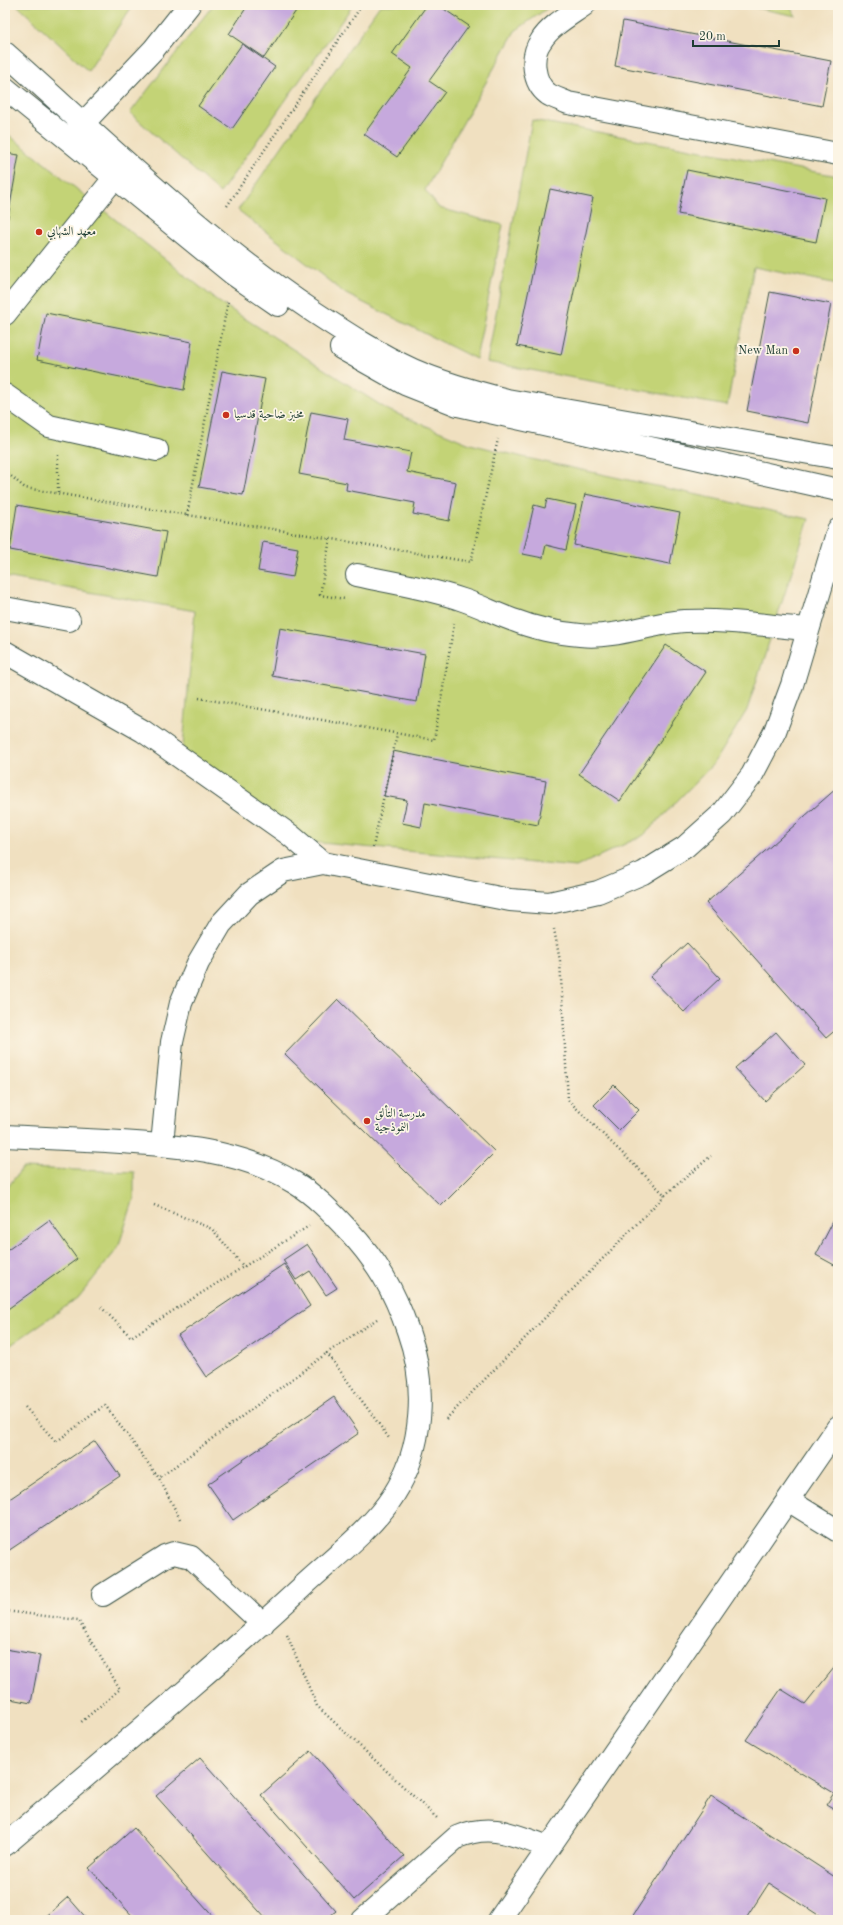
<svg xmlns="http://www.w3.org/2000/svg" width="843" height="1925" font-family="'Old Standard TT',Amiri,serif">
  <style>
    .green { fill: #c3d376; stroke: #718855 }
    .building { fill: #c6a9dd }
    .lines { fill: none; stroke-linecap: round; stroke-linejoin: round }
    .minor-casing { stroke: #3e5549; stroke-width: 24 }
    .path { stroke: #3e5549; stroke-width: 2.5; stroke-dasharray: 1 3; stroke-linecap: butt }
    .minor { stroke: #fff; stroke-width: 22 }
    .poi-dot { fill: #c8321e; stroke: #fcf5e5; stroke-width: 1.5 }
    .labels { text-anchor: middle; dominant-baseline: central; stroke-width: 3.5; stroke-linejoin: round; paint-order: stroke }
    .poi-label { font-size: 12px; fill: #1f3d34; stroke: #fcf5e5; text-anchor: start }
  </style>
  <rect width="100%" height="100%" fill="#fcf5e5"/>
  <filter id="ink" filterUnits="userSpaceOnUse"><feTurbulence type="fractalNoise" baseFrequency=".025" numOctaves="2"/><feDisplacementMap in="SourceGraphic" scale="8" xChannelSelector="R" yChannelSelector="G"/><feConvolveMatrix kernelMatrix="1 2 1 2 8 2 1 2 1" color-interpolation-filters="sRGB"/></filter>
  <filter id="wash" filterUnits="userSpaceOnUse"><feTurbulence type="fractalNoise" baseFrequency=".012" numOctaves="4" result="noise"/><feDisplacementMap in="SourceGraphic" scale="16" xChannelSelector="R" yChannelSelector="G"/><feGaussianBlur stdDeviation="0.9" result="paint"/><feColorMatrix in="noise" values="0 0 0 0 0 0 0 0 0 0 0 0 0 0 0 0 0 1.4 0 .05"/><feComposite in="paint" operator="in"/></filter>
  <g filter="url(#wash)">
    <rect width="100%" height="100%" fill="#f0e0c0"/>
    <!-- green -->
    <path class="green" d="M17,5H133L88,71Z
      M213,5H353L220,193L130,113Z
      M380,5H552L515,31L425,190L439,208L503,225L476,359L346,294L238,210Z
      M743,5H789L796,16Z
      M532,120L838,176V284L754,267L727,406L487,362Z
      M5,132L219,302L388,410L470,444L531,459L809,519L747,710L715,762L644,835L576,867L300,841L182,757L195,611L5,577Z
      M22,1168L134,1172V1198L118,1248L78,1298L5,1349V1191Z"/>
    <g id="blocks">
      <!-- building -->
      <path class="building" d="M248,5H300L264,58L229,34Z
        M427,5H438L469,26L429,81L445,92L397,157L364,134L412,68L392,54Z
        M623,21L831,61L822,106L615,66Z
        M242,44L275,67L232,129L198,106Z
        M5,153L19,155L6,228H5Z
        M687,170L825,198L816,242L678,214Z
        M550,189L593,198L561,355L517,346Z
        M770,292L831,304L808,423L747,411Z
        M46,313L192,342L184,390L37,360Z
        M222,371L265,379L243,495L199,487Z
        M311,412L348,419L344,440L411,452L407,472L456,482L449,521L413,514L415,503L346,490L347,483L299,474Z
        M585,494L680,513L670,564L574,545Z
        M547,499L576,505L566,550L546,545L543,558L523,554L534,505L545,508Z
        M17,505L166,532L158,577L10,550Z
        M263,542L298,548L293,577L258,571Z
        M280,628L425,654L417,702L272,676Z
        M666,645L706,672L620,801L579,774Z
        M393,751L546,781L538,825L425,803L421,827L402,823L407,800L384,796Z
        M838,787V1028L826,1038L706,903Z
        M687,943L720,978L684,1012L650,977Z
        M338,999L495,1152L441,1206L285,1054Z
        M776,1032L805,1065L765,1101L735,1068Z
        M614,1085L639,1110L619,1130L594,1105Z
        M838,1212V1267L816,1255Z
        M49,1220L77,1259L5,1311V1252Z
        M307,1244L337,1288L326,1295L310,1271L296,1280L283,1260Z
        M284,1264L310,1306L206,1377L178,1335Z
        M334,1397L359,1433L233,1520L208,1484Z
        M95,1441L120,1476L5,1553V1502Z
        M5,1649L40,1655L31,1703L5,1698Z
        M838,1663V1812L826,1805L834,1793L746,1740L781,1689L805,1704Z
        M311,1751L404,1856L354,1900L261,1795Z
        M200,1758L336,1911L325,1920H267L156,1796Z
        M711,1796L838,1879V1920H826L769,1883L745,1920H630Z
        M134,1828L216,1920H136L89,1868Z
        M68,1897L88,1920H42Z"/>
    </g>
  </g>
  <g filter="url(#ink)">
    <use href="#blocks" fill-opacity="0" stroke="#3e5549" stroke-width="1"/>
    <g class="lines">
      <!-- minor casing -->
      <g class="minor-casing">
        <path id="minor" d="M584,5C570,15 550,26 541,41C530,56 533,83 548,94C554,98 562,100 568,103L838,154
          M5,53C105,142 202,237 314,312C346,333 378,354 413,370C443,383 475,392 507,400L838,458
          M5,88L233,274L278,305
          M74,133L154,49L189,5
          M5,314L124,166
          M341,348L405,384L458,405L838,490
          M5,395L49,426L157,450
          M357,575C392,583 428,588 463,600C481,606 498,615 516,621C536,629 559,633 580,635C615,639 650,623 685,621C726,619 768,626 808,629
          M5,608L69,620
          M5,652L143,731L290,835L323,863
          M5,1136C39,1138 72,1139 106,1141C170,1145 238,1148 295,1183C315,1195 332,1213 348,1230C377,1261 394,1290 408,1331C427,1384 424,1448 393,1496C372,1529 330,1561 301,1588C205,1677 104,1760 5,1845
          M162,1144L172,1042L181,1003L198,963L221,924L249,894L283,871L323,863L510,900L549,903L598,892L643,873L685,847L722,814L752,775L775,731L792,685L838,530
          M788,1500L838,1531
          M103,1595L165,1556L174,1553L191,1557L263,1624
          M363,1920L457,1837C493,1822 515,1836 549,1847
          M499,1920L838,1427"/>
      </g>
      <!-- path -->
      <path class="path" d="M227,206L362,5
        M58,455V494
        M5,471L25,488L471,562L498,439
        M187,515L228,301
        M330,539L320,595L345,599
        M199,698L434,740L454,624
        M373,847L397,734
        M665,1195L711,1156
        M154,1205L212,1229L244,1267
        M101,1307L131,1337L309,1226
        M377,1319L327,1353L389,1438
        M25,1407L56,1442L105,1405L159,1478
        M446,1419L665,1195L568,1100L560,961L554,929
        M180,1519L159,1478L327,1353
        M5,1611L78,1620L120,1689L80,1723
        M287,1635L317,1706L438,1819"/>
      <!-- minor -->
      <use href="#minor" class="minor"/>
    </g>
  </g>
  <!-- markers -->
  <g class="poi-dot">
    <circle cx="39" cy="232" r="4"/>
    <circle cx="796" cy="351" r="4"/>
    <circle cx="226" cy="415" r="4"/>
    <circle cx="367" cy="1121" r="4"/>
  </g>
  <g class="labels">
    <!-- poi labels -->
    <g class="poi-label">
      <text x="47" y="232">معهد الشهابي</text>
      <text x="788" y="351" text-anchor="end">New Man</text>
      <text x="234" y="415">مخبز ضاحية قدسيا</text>
      <text x="375" y="1114">مدرسة التألق<tspan x="375" dy="14">النموذجية</tspan></text>
    </g>
  </g>
  <!-- margin -->
  <rect width="843" height="1925" fill="none" stroke="#fcf5e5" stroke-width="20"/>
  <!-- scale -->
  <path d="M693 40v6h86v-6" fill="none" stroke="#1f3d34" stroke-width="2"/>
  <text x="699" y="40" font-size="12" fill="#1f3d34" stroke="#fcf5e5" stroke-width="3" paint-order="stroke">20 m</text>
</svg>
